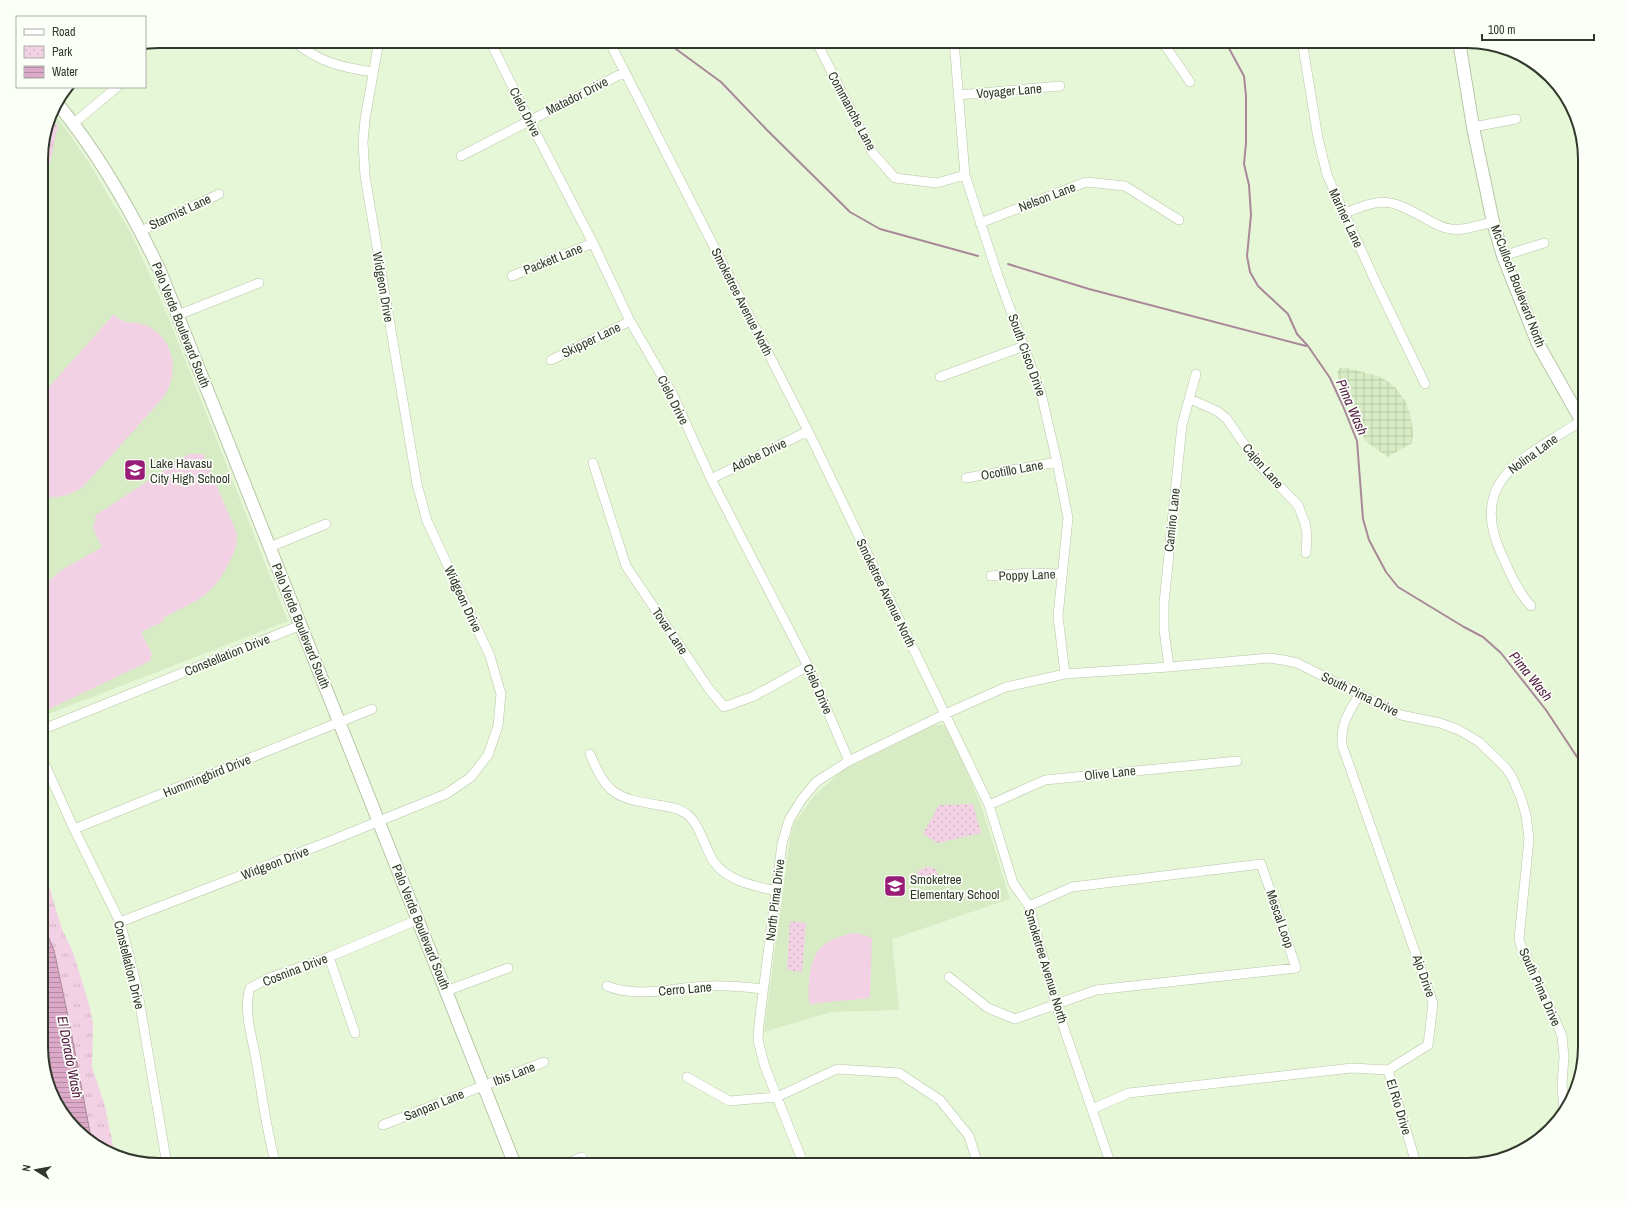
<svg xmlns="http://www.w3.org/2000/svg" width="1626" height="1206" font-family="'Archivo Narrow',sans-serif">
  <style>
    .built { fill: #d7ecc5 }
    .industrial { fill: url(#industrial-grid) }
    .grass { fill: url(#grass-tufts) }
    .park { fill: url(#park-dots) }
    .pitch { fill: #f2d1e4 }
    .water { fill: url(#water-rules); stroke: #a98899 }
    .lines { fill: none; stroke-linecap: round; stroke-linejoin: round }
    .stream { stroke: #a98899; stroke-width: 2 }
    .minor-casing { stroke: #b6c6a7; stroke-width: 10 }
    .major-casing { stroke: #b6c6a7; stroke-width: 14 }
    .minor { stroke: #fff; stroke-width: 9 }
    .major { stroke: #fff; stroke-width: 12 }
    .labels { text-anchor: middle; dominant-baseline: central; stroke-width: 3.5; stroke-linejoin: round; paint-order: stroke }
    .street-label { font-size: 13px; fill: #31382b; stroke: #fbfff8 }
    .poi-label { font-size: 13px; fill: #31382b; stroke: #fbfff8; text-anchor: start }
    .water-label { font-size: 14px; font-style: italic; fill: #521840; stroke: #fbfff8 }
    .rim { fill: none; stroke: #31382b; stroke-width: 2 }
  </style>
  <defs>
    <pattern id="industrial-grid" width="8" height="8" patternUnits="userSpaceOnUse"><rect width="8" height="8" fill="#d7ecc5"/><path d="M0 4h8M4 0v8" fill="none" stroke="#b9cba9"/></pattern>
    <pattern id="grass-tufts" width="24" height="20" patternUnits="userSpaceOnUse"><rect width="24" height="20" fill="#f2d1e4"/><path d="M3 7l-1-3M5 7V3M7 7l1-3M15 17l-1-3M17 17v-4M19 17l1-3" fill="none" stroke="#d0b4c4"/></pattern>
    <pattern id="park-dots" width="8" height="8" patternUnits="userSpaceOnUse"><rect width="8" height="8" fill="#f2d1e4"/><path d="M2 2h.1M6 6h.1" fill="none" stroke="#d0b4c4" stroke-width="1.8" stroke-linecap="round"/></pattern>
    <pattern id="water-rules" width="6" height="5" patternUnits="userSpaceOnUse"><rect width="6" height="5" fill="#dcaac8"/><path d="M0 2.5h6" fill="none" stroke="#b38ba3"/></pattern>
  </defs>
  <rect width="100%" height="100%" fill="#e6f7d7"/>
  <!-- built -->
  <path class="built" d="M52,111L66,129L89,163L132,235L169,319L288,621L41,717V152Z
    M933,725H942L949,728L982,808L1010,899L892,939L899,1010L831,1012L764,1032L790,837L795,822L815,795L843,770Z"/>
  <!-- industrial -->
  <path class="industrial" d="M1340,368H1347L1378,376L1389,382L1395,387L1406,402L1410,414L1413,432L1412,443L1388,457L1365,441L1348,395L1340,385L1337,372Z"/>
  <!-- grass -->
  <path class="grass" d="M48,124L58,125L41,202V152Z
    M41,881L49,886L62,929L73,952L90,1008L93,1024L92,1067L105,1106L115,1155L87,1140L53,1099L41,1054Z"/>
  <!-- park -->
  <path class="park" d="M973,804L981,833L938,843L923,834L939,805Z
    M926,867L936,869L938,876L919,880L917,872Z
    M790,921L806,923L802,972L787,970Z"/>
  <!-- pitch -->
  <path class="pitch" d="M114,314C116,316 119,319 121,320C126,323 138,322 145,325C175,338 180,373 163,398L83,487C69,496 57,499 41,497V396Z
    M189,454H203L236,531C238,542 235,551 230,561C212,598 197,600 163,618L164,621L141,632L152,654L150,661L41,713V588L60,571L102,547L93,529L96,515Z
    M853,933L868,936L872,938L870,998L809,1004C808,985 808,958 824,945C832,939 843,935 853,933Z"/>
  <!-- water -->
  <path class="water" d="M41,920L54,950L70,1026L92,1143L87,1140L57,1104L41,1005Z"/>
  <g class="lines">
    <!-- stream -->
    <path class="stream" d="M665,41L721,82L767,130L850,212L880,229L978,256
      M1225,41L1244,76L1246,96V143L1244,164L1249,185L1251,215L1247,256L1250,272L1258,286L1288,314L1297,334L1308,346L1330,378L1343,406L1357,441L1363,519L1369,540L1386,572L1398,587L1464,627L1483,637L1501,653L1546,710L1585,769
      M1008,264L1089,289L1306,346"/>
    <!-- minor casing -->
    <g class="minor-casing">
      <path id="minor" d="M293,41C320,62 339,67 373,72
        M490,41L529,120L593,243L630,321L673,395L711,479L808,666L849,761
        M609,41L808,431L989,805L1013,883L1029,906L1056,1005L1111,1165
        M816,41L872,152L895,178L937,183L965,175
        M954,41L965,175L998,276L1041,393L1057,462L1068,518L1058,616L1065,674
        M1162,41L1190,82
        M1302,41L1318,138L1327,175L1377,285L1425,384
        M1303,44L1319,41
        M958,95L1060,86
        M74,123L117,87
        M1473,127L1516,119
        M461,156L625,72
        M1345,213C1383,198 1387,198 1423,217C1432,222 1440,228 1451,229C1465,231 1479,225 1493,222
        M980,223L1086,182L1125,186L1179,220
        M141,231L219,194
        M1503,256L1544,243
        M512,276L593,243
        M178,315L259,283
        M551,360L630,321
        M940,377L1024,346
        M1190,399L1217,411L1227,419L1257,463L1298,505L1305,523L1307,535L1306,553
        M593,463L626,566L709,689L724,707L754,696L808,666
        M966,478L1057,462
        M711,479L808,431
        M270,547L326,524
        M991,576L1028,573L1062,574
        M1531,606C1517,591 1509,571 1501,553C1465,474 1535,454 1585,418
        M1169,667L1164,630V603L1182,425L1196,374
        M41,730L301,625
        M590,754C607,794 615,798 658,805C670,807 680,808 689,816C697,823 700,833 704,842C707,848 710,856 714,862C727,881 755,886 776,891
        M41,756L74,829L120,922L137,987L167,1165
        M989,805L1045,780L1237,761
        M74,829L372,709
        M120,922L330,841L446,794L471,777L488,755L498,726L501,694L490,656L427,521L417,484L365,176L363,142L365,119L379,41
        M329,957L355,1033
        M949,977L988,1008L1015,1019L1096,990L1296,968L1280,919L1261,864L1072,887L1029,906
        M607,986C640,999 674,987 708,986C726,985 745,987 763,989
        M446,991L508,968
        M1388,1070L1415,1160L1412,1165
        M687,1077L729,1101L777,1097L837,1069L899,1073L940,1100L969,1136L978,1165
        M1092,1109L1129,1093L1352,1068L1388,1070L1428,1045L1433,1003L1342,745C1341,722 1348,714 1359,695
        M383,1125L544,1062
        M276,1165C266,1130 262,1094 256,1059C252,1037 243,1010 250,988L269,978L329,957L417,920
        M562,1165L582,1157
        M804,1165L765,1067L758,1040L759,1024L782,844L789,820L802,799L816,782L849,761L945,714L1006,687L1065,674L1169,667L1269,658L1283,660L1297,663L1401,715L1440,723L1459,730L1479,742L1505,767L1512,777L1521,798L1526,815L1529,839L1519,939L1521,946L1551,1010L1562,1036L1564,1057L1562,1085L1564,1113"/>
    </g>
    <!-- major casing -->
    <g class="major-casing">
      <path id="major" d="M1459,41L1473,127L1493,222L1503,256L1538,344L1585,427
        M57,103C99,154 132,212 160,271L515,1165"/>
    </g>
    <!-- minor -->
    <use href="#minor" class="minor"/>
    <!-- major -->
    <use href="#major" class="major"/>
  </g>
  <!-- icons -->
  <defs>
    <g id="school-square" transform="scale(1.15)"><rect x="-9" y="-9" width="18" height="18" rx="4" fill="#981d76" stroke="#fbfff8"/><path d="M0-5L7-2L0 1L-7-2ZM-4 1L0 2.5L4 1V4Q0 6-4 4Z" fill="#fff"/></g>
  </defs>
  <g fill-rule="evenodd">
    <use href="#school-square" x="135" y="470"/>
    <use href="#school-square" x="895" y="886"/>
  </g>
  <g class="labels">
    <!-- street labels -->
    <g class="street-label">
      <text transform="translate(1009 91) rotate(-5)">Voyager Lane</text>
      <text transform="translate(577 96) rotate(-27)">Matador Drive</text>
      <text transform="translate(852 111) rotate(62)">Commanche Lane</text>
      <text transform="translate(525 112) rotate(63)">Cielo Drive</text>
      <text transform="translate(1047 197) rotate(-21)">Nelson Lane</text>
      <text transform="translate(180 212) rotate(-25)">Starmist Lane</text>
      <text transform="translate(1346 218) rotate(65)">Mariner Lane</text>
      <text transform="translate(553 259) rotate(-22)">Packett Lane</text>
      <text transform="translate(1518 286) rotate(69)">McCulloch Boulevard North</text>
      <text transform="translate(383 287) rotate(80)">Widgeon Drive</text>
      <text transform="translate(742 302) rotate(63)">Smoketree Avenue North</text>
      <text transform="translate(181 325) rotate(68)">Palo Verde Boulevard South</text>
      <text transform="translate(591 340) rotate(-26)">Skipper Lane</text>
      <text transform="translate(1027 355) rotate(70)">South Cisco Drive</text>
      <text transform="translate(673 400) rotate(63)">Cielo Drive</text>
      <text transform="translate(1533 454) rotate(-36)">Nolina Lane</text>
      <text transform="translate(759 455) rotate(-26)">Adobe Drive</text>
      <text transform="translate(1263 466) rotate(49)">Cajon Lane</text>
      <text transform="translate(1012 470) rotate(-10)">Ocotillo Lane</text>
      <text transform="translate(1172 520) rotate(-84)">Camino Lane</text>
      <text transform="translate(1027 575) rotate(-2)">Poppy Lane</text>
      <text transform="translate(886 593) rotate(64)">Smoketree Avenue North</text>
      <text transform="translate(463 599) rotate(65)">Widgeon Drive</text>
      <text transform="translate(301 626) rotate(68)">Palo Verde Boulevard South</text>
      <text transform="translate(670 631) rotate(56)">Tovar Lane</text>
      <text transform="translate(227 655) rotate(-22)">Constellation Drive</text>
      <text transform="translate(818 689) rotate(66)">Cielo Drive</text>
      <text transform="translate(1360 694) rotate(26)">South Pima Drive</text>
      <text transform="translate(1110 773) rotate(-6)">Olive Lane</text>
      <text transform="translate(207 776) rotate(-22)">Hummingbird Drive</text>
      <text transform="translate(275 863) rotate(-21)">Widgeon Drive</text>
      <text transform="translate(775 900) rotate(-83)">North Pima Drive</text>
      <text transform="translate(1280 919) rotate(71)">Mescal Loop</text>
      <text transform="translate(421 927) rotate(68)">Palo Verde Boulevard South</text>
      <text transform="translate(129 965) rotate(76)">Constellation Drive</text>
      <text transform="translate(1046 966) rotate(73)">Smoketree Avenue North</text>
      <text transform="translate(295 970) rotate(-21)">Cosnina Drive</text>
      <text transform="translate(1424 976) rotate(71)">Ajo Drive</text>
      <text transform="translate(1540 987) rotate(66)">South Pima Drive</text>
      <text transform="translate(685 989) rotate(-5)">Cerro Lane</text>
      <text transform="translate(514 1074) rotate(-21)">Ibis Lane</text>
      <text transform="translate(434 1105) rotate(-22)">Sanpan Lane</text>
      <text transform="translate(1399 1107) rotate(73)">El Rio Drive</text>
    </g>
    <!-- poi labels -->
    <g class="poi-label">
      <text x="150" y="463">Lake Havasu<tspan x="150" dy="15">City High School</tspan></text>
      <text x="910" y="879">Smoketree<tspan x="910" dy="15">Elementary School</tspan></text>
    </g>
    <!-- water labels -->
    <g class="water-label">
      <text transform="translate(1352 407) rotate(67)">Pima Wash</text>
      <text transform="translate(1531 676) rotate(51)">Pima Wash</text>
      <text transform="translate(70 1057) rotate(79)">El Dorado Wash</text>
    </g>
  </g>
  <!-- crop -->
  <path d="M0 0H1626V1206H0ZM159 48H1467A111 111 0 0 1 1578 159V1047A111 111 0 0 1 1467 1158H159A111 111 0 0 1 48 1047V159A111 111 0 0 1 159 48Z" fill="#fbfff8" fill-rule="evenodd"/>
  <path class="rim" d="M159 48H1467A111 111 0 0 1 1578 159V1047A111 111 0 0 1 1467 1158H159A111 111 0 0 1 48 1047V159A111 111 0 0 1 159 48Z"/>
  <!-- legend -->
  <rect x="16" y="16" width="130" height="72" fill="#fbfff8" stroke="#aaafa6"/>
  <rect x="24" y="29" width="20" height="6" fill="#ffffff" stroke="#aaafa6"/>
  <text x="52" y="36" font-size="12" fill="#31382b">Road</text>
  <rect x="24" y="46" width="20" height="12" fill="url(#park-dots)" stroke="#aaafa6"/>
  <text x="52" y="56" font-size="12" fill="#31382b">Park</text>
  <rect x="24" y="66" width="20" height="12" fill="url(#water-rules)" stroke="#aaafa6"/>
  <text x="52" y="76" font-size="12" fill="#31382b">Water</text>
  <!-- north arrow -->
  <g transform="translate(36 1170) rotate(281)" stroke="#fbfff8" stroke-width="3" paint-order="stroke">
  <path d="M0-3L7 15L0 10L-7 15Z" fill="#31382b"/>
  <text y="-6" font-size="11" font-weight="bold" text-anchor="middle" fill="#31382b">N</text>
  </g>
  <!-- scale -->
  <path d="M1482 34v6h112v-6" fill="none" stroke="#31382b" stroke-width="2"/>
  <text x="1488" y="34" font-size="12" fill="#31382b" stroke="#fbfff8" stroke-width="3" paint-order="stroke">100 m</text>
</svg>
